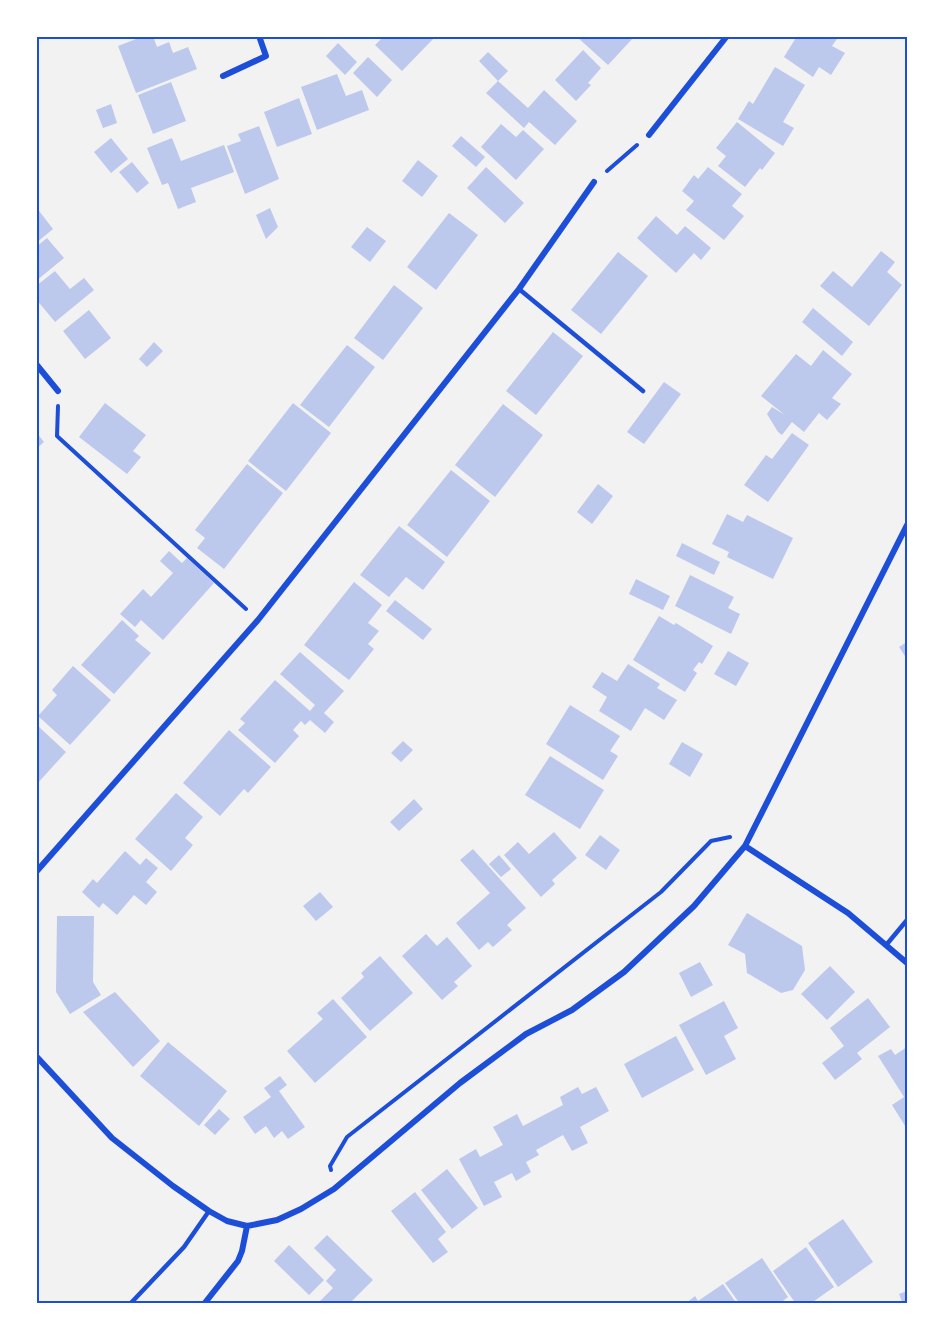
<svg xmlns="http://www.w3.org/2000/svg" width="943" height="1340" font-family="Overpass,sans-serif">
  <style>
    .building { fill: #bdc9ec }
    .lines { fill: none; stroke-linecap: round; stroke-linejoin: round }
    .path { stroke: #1d4ed8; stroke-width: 4 }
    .service { stroke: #1d4ed8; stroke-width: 4.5 }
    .minor { stroke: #1d4ed8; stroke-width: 6 }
    .neatline { fill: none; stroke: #1d4ed8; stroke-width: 2 }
  </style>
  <rect width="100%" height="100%" fill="#f2f2f2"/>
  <!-- building -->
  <path class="building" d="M144,36H153L157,47L169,42L173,53L188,47L197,69L136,93L118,46Z
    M384,36H436L402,71L375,45Z
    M576,36H635L608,65Z
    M797,36H839L832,46L845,53L831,75L819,67L813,77L784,57Z
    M338,43L357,62L345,75L326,56Z
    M583,50L601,68L588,83L591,85L576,101L555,80Z
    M488,52L508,71L498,81L479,61Z
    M368,57L392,80L377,97L353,73Z
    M775,67L805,85L783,122L794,128L783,146L738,119L749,101L753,104Z
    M337,74L346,96L362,90L369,110L317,130L301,87Z
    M498,81L528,108L544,90L577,121L555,145L529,122L524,128L486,93Z
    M171,82L186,121L153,134L138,95Z
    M299,98L312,134L277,147L264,112Z
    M111,104L117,123L103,128L96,110Z
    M737,122L775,153L762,170L760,168L745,187L718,166L726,156L716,148Z
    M501,124L516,137L523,130L544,149L516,180L481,147Z
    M259,126L279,179L245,194L227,146L241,141L238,134Z
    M461,136L485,157L476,167L452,146Z
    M111,138L128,159L111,173L94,152Z
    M172,138L181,161L224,145L234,172L191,188L196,202L178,209L168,183L162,185L147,148Z
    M418,160L438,176L422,197L402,181Z
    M132,162L149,183L137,193L119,172Z
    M486,167L524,203L505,223L467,188Z
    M708,167L742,194L732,206L744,216L724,240L686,210L694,201L682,191L694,175L698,179Z
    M36,207L53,229L36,243Z
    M270,208L278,227L266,239L256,215Z
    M449,213L478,235L436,290L407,267Z
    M656,216L677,235L685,226L711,248L701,260L694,253L676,273L637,238Z
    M367,227L386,241L370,262L351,247Z
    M47,238L64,258L36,281V247Z
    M881,251L895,262L887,272L902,285L869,326L820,286L833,271L852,287Z
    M618,252L648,276L601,334L571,310Z
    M55,271L70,289L84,278L94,290L55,322L36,299V286Z
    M394,285L423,308L383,360L354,338Z
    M813,308L853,342L842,356L802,322Z
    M89,310L111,338L85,359L63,331Z
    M553,332L583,356L536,415L506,391Z
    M154,342L163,351L147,367L139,359Z
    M347,345L375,367L329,427L300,405Z
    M823,350L852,374L832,398L841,404L827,420L819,413L804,432L792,422L782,435L778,432L767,414L772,407L785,415L761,396L796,354L811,366Z
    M664,382L681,394L644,444L627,432Z
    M105,403L146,435L133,451L141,457L127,474L79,437Z
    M293,403L331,433L286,491L248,461Z
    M503,404L543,435L495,497L455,465Z
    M36,432L44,442L36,449Z
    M792,433L809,445L768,502L744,485L766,455L772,459Z
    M247,464L283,493L224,569L197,548L205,538L195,530Z
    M451,470L490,501L447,557L407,525Z
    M598,484L613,496L592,524L577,512Z
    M727,514L743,522L747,515L793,538L773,579L727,557L729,552L712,544Z
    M399,526L445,562L423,590L406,577L389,597L360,575Z
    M682,543L720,562L714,575L676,556Z
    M169,551L182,563L187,558L214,583L163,640L141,620L135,627L120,614L143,589L151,597L173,573L160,561Z
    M690,575L734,597L728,608L740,614L731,634L675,606Z
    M636,579L670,596L663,610L629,594Z
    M354,582L382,605L368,623L379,631L368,644L374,649L349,680L304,645Z
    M395,600L432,629L423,640L386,611Z
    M659,616L674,625L676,623L713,646L702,664L699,662L693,670L697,673L685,692L633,660Z
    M122,620L139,636L135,640L151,653L114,694L81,665Z
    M907,642V659L899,647Z
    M728,651L749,663L736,686L714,674Z
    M300,652L344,691L324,713L334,722L325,733L310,720L305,725L301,721L293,730L299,736L275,763L238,730L245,723L240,719L275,680L310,711L315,705L280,674Z
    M628,664L660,684L657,688L677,700L664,720L645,708L631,731L599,711L607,697L592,687L602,672L617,681Z
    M73,666L111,700L70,745L38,716L57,695L52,690Z
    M570,705L620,736L610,751L618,756L603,780L546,744Z
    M39,727L66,752L36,785V729Z
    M229,730L271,767L248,793L244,789L220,816L183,783Z
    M403,741L413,750L401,762L391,753Z
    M682,742L703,754L690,777L669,764Z
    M550,756L604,790L580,829L525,795Z
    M176,793L203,817L185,838L193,845L171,871L135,839Z
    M414,799L423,809L399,831L390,822Z
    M554,832L577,858L552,880L555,884L541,897L504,855L518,842L529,854Z
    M600,835L620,850L606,870L585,855Z
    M473,849L526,908L507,925L512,930L493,947L488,942L479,950L456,923L490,893L460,860Z
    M125,851L140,865L146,858L158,868L146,882L157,892L146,905L134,895L117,915L103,903L99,908L82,892L93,879L97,883Z
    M499,855L511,869L501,877L489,864Z
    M320,892L333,907L316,921L303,906Z
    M747,913L802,946L805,970L793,990L781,993L747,973L745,954L728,945Z
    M57,916H94L93,982L101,995L70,1014L56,992Z
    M426,934L437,946L447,937L472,966L454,982L458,986L442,1000L402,956Z
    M380,956L413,993L370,1031L341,998L364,977L361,973Z
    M700,962L713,985L691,997L679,973Z
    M830,966L855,992L827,1020L801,994Z
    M115,992L160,1041L133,1067L83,1012Z
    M868,998L890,1027L857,1053L862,1059L835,1080L822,1063L844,1046L830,1028Z
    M333,999L367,1037L315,1083L287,1051L323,1019L317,1013Z
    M724,1001L738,1028L724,1036L736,1059L706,1075L679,1025Z
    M676,1036L694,1070L642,1098L624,1064Z
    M168,1042L227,1091L199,1126L140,1076Z
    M907,1047V1129L892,1105L904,1097L878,1056L891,1049L895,1055Z
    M280,1076L287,1085L279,1091L305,1127L288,1139L282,1131L274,1138L266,1126L255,1134L243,1117L271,1097L264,1088Z
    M578,1087L582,1094L596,1087L609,1111L580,1127L588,1143L572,1151L563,1135L536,1150L539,1155L526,1162L531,1172L516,1181L512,1173L494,1182L502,1197L484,1206L459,1159L476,1149L480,1157L503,1145L493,1127L517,1114L523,1126L563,1105L560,1097Z
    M219,1109L230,1119L215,1135L204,1125Z
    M447,1169L478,1208L452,1229L421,1190Z
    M415,1192L446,1232L438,1239L448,1252L433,1263L391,1211Z
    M843,1219L873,1262L838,1287L808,1243Z
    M327,1235L373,1280L349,1304H323L320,1301L333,1288L326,1281L336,1270L314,1248Z
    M289,1245L324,1280L309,1295L274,1261Z
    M806,1247L834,1287L810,1304H796L773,1271Z
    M762,1258L788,1297L779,1304H740L725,1283Z
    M723,1284L737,1304H685L695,1296L698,1301Z
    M907,1291V1304H903L899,1294Z"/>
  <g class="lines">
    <!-- path -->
    <path class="path" d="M607,171L637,145
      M58,406L57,436L246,609
      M331,1170L330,1166L347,1137L661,892L711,841L730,837"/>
    <!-- service -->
    <path class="service" d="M519,289L643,391
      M887,944L907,920
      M130,1304L184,1247L209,1211"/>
    <!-- minor -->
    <path class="minor" d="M223,76L266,56L259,36
      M649,135L727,36
      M36,364L58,391
      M745,846L848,913L907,963
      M36,872L258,620L519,289L594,182
      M36,1056L112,1138L173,1186L209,1211L227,1221L247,1226
      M204,1304L238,1261L242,1251L247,1226L277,1220L301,1209L334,1189L460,1083L526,1034L572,1010L624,972L694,906L745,846L907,525"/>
  </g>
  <!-- border -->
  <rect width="943" height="1340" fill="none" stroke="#ffffff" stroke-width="75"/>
  <rect x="38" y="38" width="868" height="1264" class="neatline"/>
</svg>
